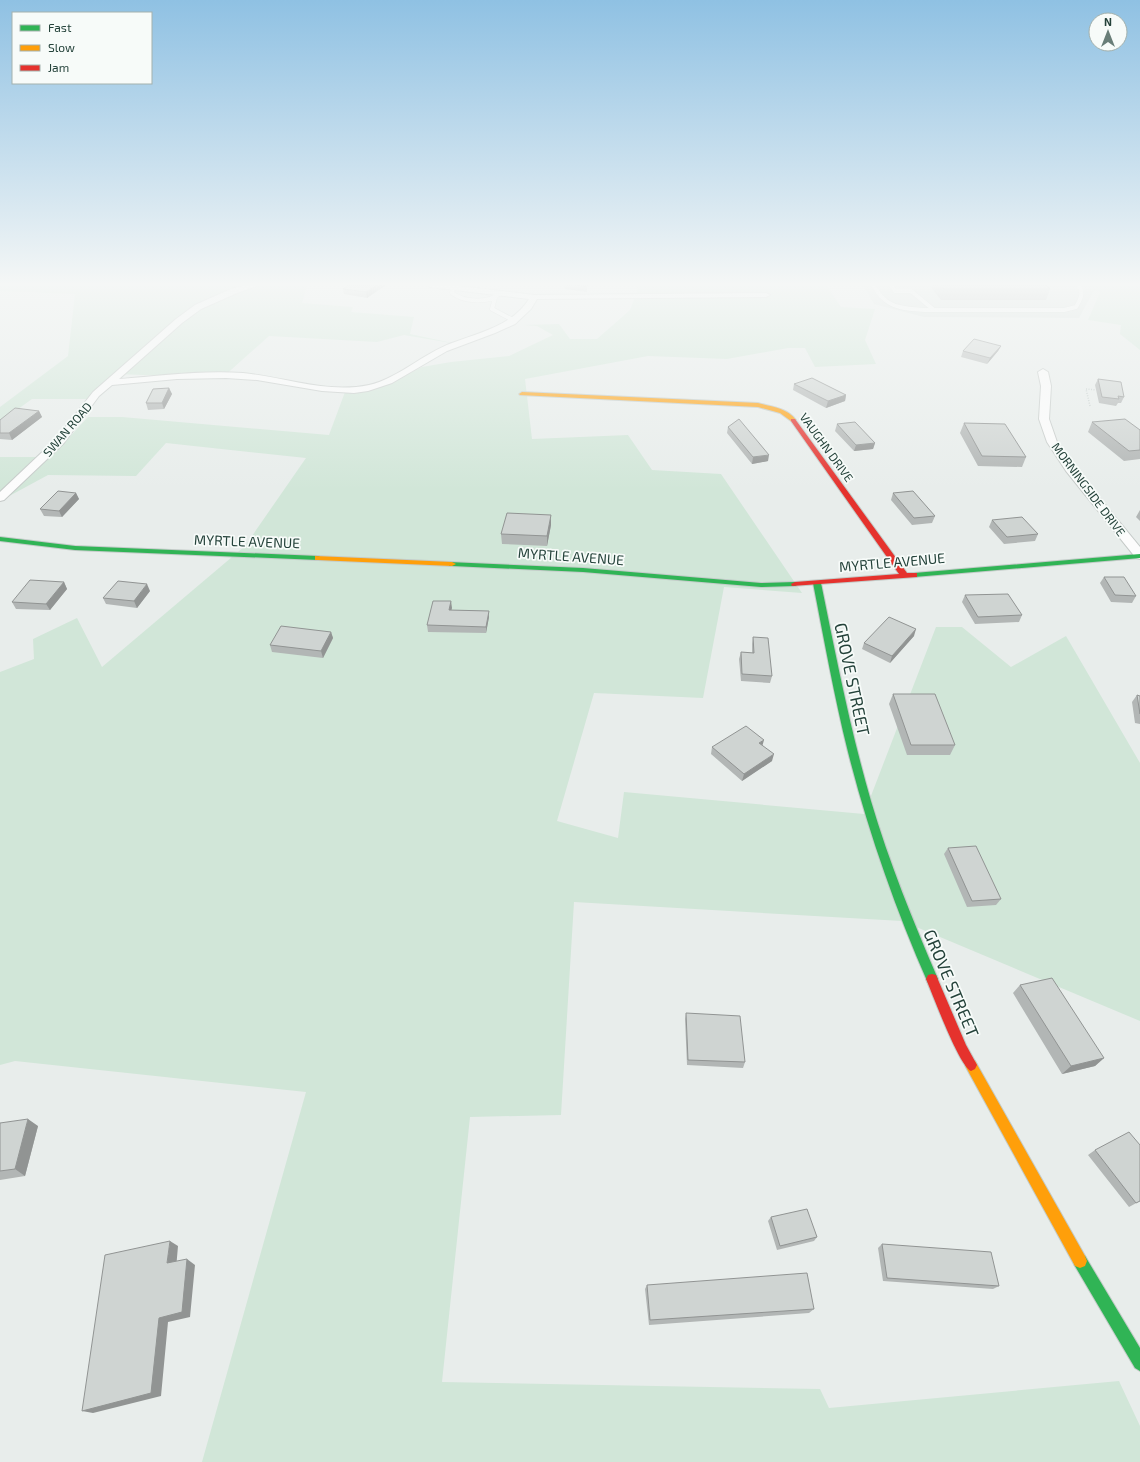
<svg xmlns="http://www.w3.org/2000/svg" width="1140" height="1462" font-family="'Exo 2',sans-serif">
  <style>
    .built { fill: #d6dedb }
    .green { fill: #d1e6d8 }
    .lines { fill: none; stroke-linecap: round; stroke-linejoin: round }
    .lane-casing { stroke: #c5cac8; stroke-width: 5 }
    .street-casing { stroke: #c5cac8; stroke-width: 2 }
    .fast-casing { stroke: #c3cbc8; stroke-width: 2 }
    .slow-casing { stroke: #c3cbc8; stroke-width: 2 }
    .jam-casing { stroke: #c3cbc8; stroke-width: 2 }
    .path { stroke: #c3ccca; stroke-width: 1.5; stroke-dasharray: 1 1.5; stroke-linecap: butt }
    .lane { stroke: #fcfcfc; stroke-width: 4 }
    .street { fill: #fcfcfc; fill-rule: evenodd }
    .fast { fill: #30b455; fill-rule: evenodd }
    .slow { fill: #ff9f0a; fill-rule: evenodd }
    .jam { fill: #e5322d; fill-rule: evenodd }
    .wall { fill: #b2b6b5 }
    .shaded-wall { fill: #919493 }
    .building { fill: #cfd4d2; stroke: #919493 }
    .labels { text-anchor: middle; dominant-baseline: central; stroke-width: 3.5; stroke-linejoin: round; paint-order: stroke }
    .far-street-label { font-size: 12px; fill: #24423a; stroke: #f7fbf9 }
    .street-label { font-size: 14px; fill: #24423a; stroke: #f7fbf9 }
    .near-street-label { font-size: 17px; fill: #24423a; stroke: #f7fbf9 }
  </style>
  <rect width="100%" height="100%" fill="#e8edeb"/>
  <!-- built -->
  <path class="built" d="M863,285H1140V286L1094,290L1079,318L924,317L874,304Z"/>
  <!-- green -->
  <path class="green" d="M0,285H307L302,303L353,307L351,312L414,317L410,334L457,344L404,335L377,342L269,336L222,378L117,374L89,399H32L0,422V407L68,356L75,294L0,291Z
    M634,285H826L841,307L875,309L865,340L876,364L815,367L805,348H788L727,359L648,356L525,379L532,439L628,435L652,470L721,474L802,593L724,587L703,698L594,693L557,821L618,838L624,792L864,814L936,627H962L1011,667L1066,636L1140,763V1021L902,921L574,902L561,1115L470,1117L442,1382L820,1389L829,1408L1119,1381L1140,1426V1462H202L306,1092L15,1061L0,1065V672L34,659L33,639L77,618L102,667L245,546L306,458L166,443L136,476L48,475L0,501V457H51L88,417H122L329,435L345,392L379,388L422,367L451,362L509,356L553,335L537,326L523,325L559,324L570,339H597L630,310L638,289Z
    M1090,285H1140V350L1120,334L1121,325L1088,320L1100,292Z"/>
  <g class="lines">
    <!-- lane casing -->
    <g class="lane-casing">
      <path id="lane" d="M873,285C876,289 879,295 883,298C893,309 912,309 926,310H1064L1076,307C1080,300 1085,292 1078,285
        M891,285L895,291H911L934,310
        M453,288L452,293C464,302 489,304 500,293
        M495,298L492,309L515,321"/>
    </g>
    <!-- street casing -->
    <g class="street-casing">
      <path id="street" d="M246,285H259L237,293L201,309L182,323L119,379C160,376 202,370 243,373C284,377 327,394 369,385C397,379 424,353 452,343C481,332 512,326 529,299L430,287L426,285H451L534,295L766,293L770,295L766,297L537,299L531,309L515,324L495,333L447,351L392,383L368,391L354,393L322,391L257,380L226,378L177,379L112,385L99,396L64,443L4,500L0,501V492L56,439L93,392L176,319L195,305L231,289Z
        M1043,369L1048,372L1051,386L1049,419L1057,442L1074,467L1140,547V559L1136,558L1066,471L1047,442L1039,419L1041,386L1038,372Z"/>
    </g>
    <!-- fast casing -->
    <g class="fast-casing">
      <path id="fast" d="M0,537L75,546L318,556L322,558L318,560L75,550L0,541Z
        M1140,554V558L914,577L910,575L914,573Z
        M449,562L583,568L761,583L795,582L799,584L795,586L761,587L583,572L452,566H449Z
        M814,581H817L821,583C836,656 850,729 871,801C889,862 913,921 938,979L936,983L932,984L928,983C895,908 868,831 848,752C834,696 824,639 813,583Z
        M1080,1254L1085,1256L1140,1348V1371L1135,1368L1075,1266L1073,1261L1075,1256Z"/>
    </g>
    <!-- slow casing -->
    <g class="slow-casing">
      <path id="slow" d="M522,392L758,403C772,407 787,408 796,420L791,421L780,413L758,407L520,395L519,394Z
        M315,556L452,562L456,564L452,566L318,560H315Z
        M971,1059L975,1061L1085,1256L1087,1261L1085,1266L1080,1268L1075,1266L967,1069L965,1065L967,1061Z"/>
    </g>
    <!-- jam casing -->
    <g class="jam-casing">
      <path id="jam" d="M791,419H795L907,573H917V577L792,586L791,584L795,582L899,574L791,421Z
        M932,974L936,975L966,1045L977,1065L975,1069L971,1071C959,1066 933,995 926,979L928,975Z"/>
    </g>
    <!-- path -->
    <path class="path" d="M1090,406L1086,389L1096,390"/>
    <!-- lane -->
    <use href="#lane" class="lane"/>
    <!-- street -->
    <use href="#street" class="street"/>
    <!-- fast -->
    <use href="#fast" class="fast"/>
    <!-- slow -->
    <use href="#slow" class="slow"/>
    <!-- jam -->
    <use href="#jam" class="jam"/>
  </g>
  <!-- wall -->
  <path class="wall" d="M386,285L367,298L344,294L343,289Z
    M564,285H587V292L565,289Z
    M929,285H1046L1050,289L1046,300H941Z
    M1001,346L998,351L987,364L961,357L963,351Z
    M1098,379L1124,397L1121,403H1118L1116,406L1099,403L1095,385Z
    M794,384L846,395L845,401L826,408L793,390Z
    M169,388L172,394L164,409L148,410L146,403Z
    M39,411L42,417L12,440L0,439V420Z
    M1092,422L1140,430V459L1124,461L1088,432Z
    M964,423L1026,457L1022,467L978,466L960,433Z
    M837,424L875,443L873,449L854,451L835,431Z
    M728,427L768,461L752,464L727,433Z
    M76,493L79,499L62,517L44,516L40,509Z
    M893,493L935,516L932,523L912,525L891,500Z
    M1140,510V521L1136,517Z
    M992,520L1038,534L1035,541L1004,544L989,527Z
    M551,525L547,546L502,544L501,534Z
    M1104,577L1136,596L1132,603L1111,602L1100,583Z
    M64,582L67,589L50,610L16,609L12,602Z
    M150,591L137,608L106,604L103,598Z
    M965,595L1022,615L1019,622L975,624L962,602Z
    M451,601V610L489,611V617L486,633L428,632L427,625Z
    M331,632L333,638L323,658L272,652L270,645Z
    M914,636L890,663L862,649L864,643Z
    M753,637L772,676L770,683L741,681L739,659L741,652L752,653V644Z
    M893,694L955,745L950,755H907L889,704Z
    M1137,695L1140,696V724L1135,723L1132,702Z
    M712,747L772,761L742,781L711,754Z
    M948,848L1001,899L996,905L967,907L944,854Z
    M1020,985L1104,1058L1095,1066L1062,1074L1013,993Z
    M686,1013L745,1062L743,1068L687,1065L685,1019Z
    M0,1123L38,1126L25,1176L0,1180Z
    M1095,1150L1140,1201L1129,1207L1088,1155Z
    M771,1217L817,1237L814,1241L777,1250L768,1221Z
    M882,1244L999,1286L993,1289L883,1281L878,1248Z
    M647,1285L814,1309L809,1313L649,1325L645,1289Z"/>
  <!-- shaded-wall -->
  <path class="shaded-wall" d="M377,285H386L367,298L366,292Z
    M1001,346L998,351L987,364L990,358Z
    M169,388L172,394L164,409L162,403Z
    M846,395L845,401L826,408L828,401Z
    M39,411L42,417L12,440L9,433Z
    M875,443L873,449L854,451L856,445Z
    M769,455L768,461L752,464L753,457Z
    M76,493L79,499L62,517L59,511Z
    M551,515V525L547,546V536Z
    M64,582L67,589L50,610L46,604Z
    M147,584L150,591L137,608L134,601Z
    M451,601L452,608L450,616L449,610Z
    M489,611V617L486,633V627Z
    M916,629L914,636L890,663L892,656Z
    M331,632L333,638L323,658L321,651Z
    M764,740L762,747L759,743Z
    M774,754L772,761L742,781L744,774Z
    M1104,1058L1095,1066L1062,1074L1071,1066Z
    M28,1119L38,1126L25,1176L15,1169Z
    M170,1241L178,1246L176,1269L167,1263Z
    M187,1259L195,1265L190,1317L168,1322L161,1396L93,1413L82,1411L159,1318Z"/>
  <!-- building -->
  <path class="building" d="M348,285H377L366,292L343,289Z
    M575,285H587V287Z
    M941,285H1046L1050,289H944Z
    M974,339L1001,346L990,358L963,351Z
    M812,378L846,395L828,401L794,384Z
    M1098,379L1121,382L1124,397L1118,396L1119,399L1102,397Z
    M169,388L162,403H146L153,389Z
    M15,408L39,411L9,433H0V420Z
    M739,419L769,455L753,457L728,427Z
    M1125,419L1140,430V450L1129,451L1092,422Z
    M855,422L875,443L856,445L837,424Z
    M964,423L1005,424L1026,457L982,456Z
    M58,491L76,493L59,511L40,509Z
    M913,491L935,516L914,518L893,493Z
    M507,513L551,515L547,536L501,534Z
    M1022,517L1038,534L1007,537L992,520Z
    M1104,577H1124L1136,596L1115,595Z
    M30,580L64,582L46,604L12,602Z
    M118,581L147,584L134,601L103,598Z
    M1008,594L1022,615L978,617L965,595Z
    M433,601H451L449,610L489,611L486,627L427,625Z
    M889,617L916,629L892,656L864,643Z
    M281,626L331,632L321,651L270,645Z
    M753,637L768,638L772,676L742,674L741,652L754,653Z
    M893,694H935L955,745H911Z
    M1137,695L1140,696V714Z
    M746,726L764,740L759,743L774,754L744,774L712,747Z
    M976,846L1001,899L972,901L948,848Z
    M1052,978L1104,1058L1071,1066L1020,985Z
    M686,1013L740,1016L745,1062L688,1060Z
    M28,1119L15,1169L0,1171V1123Z
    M1129,1132L1140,1145V1201L1136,1203L1095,1150Z
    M807,1209L817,1237L780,1246L771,1217Z
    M170,1241L167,1263L187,1259L182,1312L159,1318L151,1393L82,1411L105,1255Z
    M882,1244L991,1252L999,1286L887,1278Z
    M807,1273L814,1309L650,1320L647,1285Z"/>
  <!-- sky -->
  <linearGradient id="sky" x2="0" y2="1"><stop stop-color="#8fc1e3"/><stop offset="0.58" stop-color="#f5f7f6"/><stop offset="1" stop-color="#f5f7f6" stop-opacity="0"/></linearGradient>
  <rect width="1140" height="490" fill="url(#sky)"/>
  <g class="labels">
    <!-- far-street labels -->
    <g class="far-street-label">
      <text transform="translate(67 429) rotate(-49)">SWAN ROAD</text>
      <text transform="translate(827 447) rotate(54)">VAUGHN DRIVE</text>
      <text transform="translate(1089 489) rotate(53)">MORNINGSIDE DRIVE</text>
    </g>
    <!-- street labels -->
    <g class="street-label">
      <text transform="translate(247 541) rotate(2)">MYRTLE AVENUE</text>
      <text transform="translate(571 556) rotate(4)">MYRTLE AVENUE</text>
      <text transform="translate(892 562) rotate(-5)">MYRTLE AVENUE</text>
    </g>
    <!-- near-street labels -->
    <g class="near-street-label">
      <text transform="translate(853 679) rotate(78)">GROVE STREET</text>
      <text transform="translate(952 983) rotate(67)">GROVE STREET</text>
    </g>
  </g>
  <!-- legend -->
  <rect x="12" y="12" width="140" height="72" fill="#f7fbf9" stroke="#a3b1ad"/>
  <rect x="20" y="25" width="20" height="6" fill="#30b455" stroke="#a3b1ad"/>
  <text x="48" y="32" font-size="12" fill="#24423a">Fast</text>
  <rect x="20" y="45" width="20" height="6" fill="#ff9f0a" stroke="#a3b1ad"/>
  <text x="48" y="52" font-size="12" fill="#24423a">Slow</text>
  <rect x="20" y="65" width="20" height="6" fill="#e5322d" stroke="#a3b1ad"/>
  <text x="48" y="72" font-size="12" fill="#24423a">Jam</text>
  <!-- north arrow -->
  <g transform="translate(1108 32)"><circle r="19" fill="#f7fbf9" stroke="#a3b1ad"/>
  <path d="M0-3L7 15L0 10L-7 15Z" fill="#697e78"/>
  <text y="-6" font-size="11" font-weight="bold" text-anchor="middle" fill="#24423a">N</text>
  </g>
</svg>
